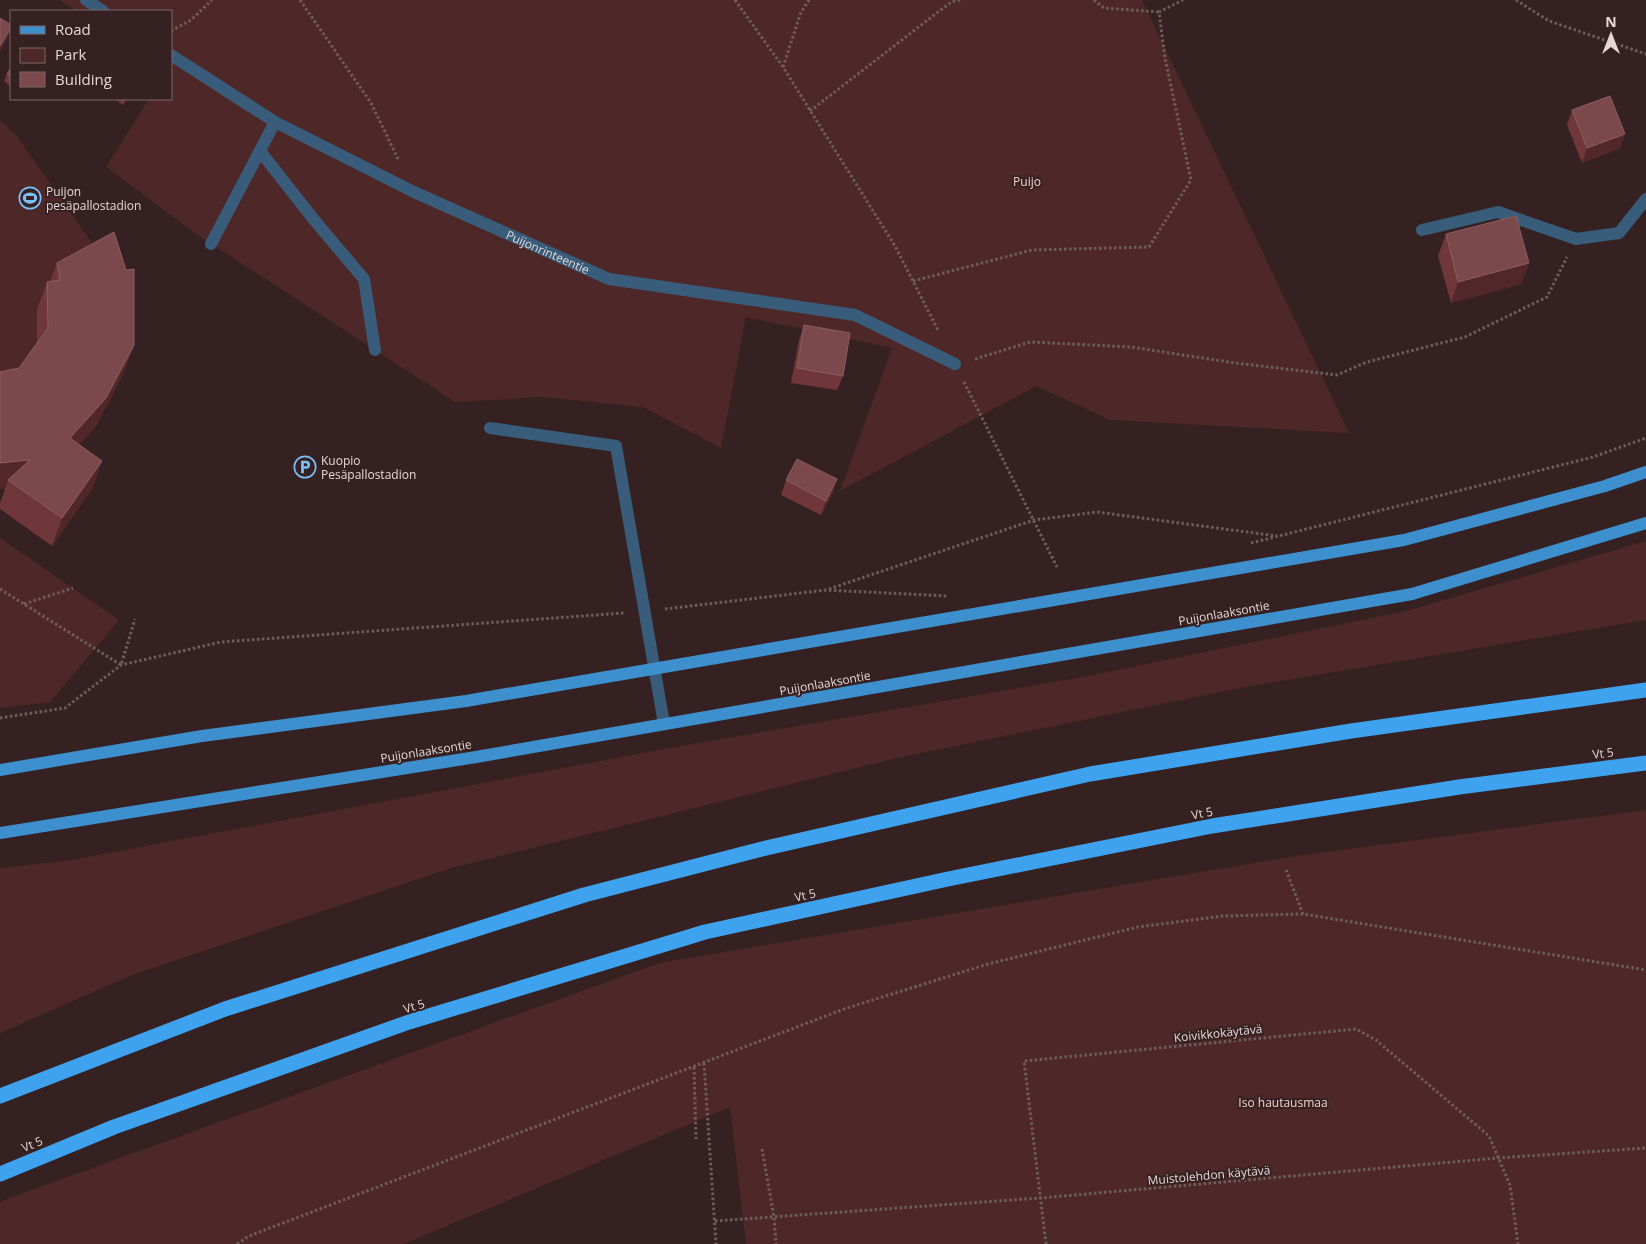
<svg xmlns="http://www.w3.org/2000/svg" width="1646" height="1244" font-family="'Open Sans',sans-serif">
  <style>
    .green { fill: #4e2829 }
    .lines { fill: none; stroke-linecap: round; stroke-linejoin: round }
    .path { stroke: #6f5d5d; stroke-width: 3; stroke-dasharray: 2.5 2.5; stroke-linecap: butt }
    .lane { stroke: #385c7a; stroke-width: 12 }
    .street { stroke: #385c7a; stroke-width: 12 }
    .primary { stroke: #3e8fcd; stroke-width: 12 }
    .highway { stroke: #3ea2ee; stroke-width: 15 }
    .wall { fill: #6f373a }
    .shaded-wall { fill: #522729 }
    .building { fill: #7b484b; stroke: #8c5e60 }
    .labels { text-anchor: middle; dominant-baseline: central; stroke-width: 4; stroke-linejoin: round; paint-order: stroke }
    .park-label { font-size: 12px; fill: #f7cfce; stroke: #352121 }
    .poi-label { font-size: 12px; fill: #e4d6d6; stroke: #352121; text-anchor: start }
    .street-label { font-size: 12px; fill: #e4d6d6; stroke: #352121 }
  </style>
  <rect width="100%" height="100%" fill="#352121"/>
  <!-- green -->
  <path class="green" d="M59,0H1142L1349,433L1110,420L1036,386L840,491L892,348L746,317L721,448L643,407L544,397L455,402L196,234L106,167L149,99H171V11H77Z
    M0,120L16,135L104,260L38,356L0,397Z
    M0,538L119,620L50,702L0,708Z
    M1646,541V620L1250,686L897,758L451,868L132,975L0,1033V868L65,861L686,745L1083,677L1410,610Z
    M1646,810V1244H746L730,1107L404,1244H0V1202L7,1199L659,963L1296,856Z"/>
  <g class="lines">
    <!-- path -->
    <path class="path" d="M300,0L371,103L399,161
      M735,0L783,67L895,246L939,332
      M1094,0L1104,8L1159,12
      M1516,0L1549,21L1646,54
      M171,31L191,20L212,0
      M783,67L801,12L809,0
      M810,111L951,2L960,0
      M913,281L1032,250L1149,247L1191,180L1165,58L1159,12L1183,0
      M975,359L1030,342L1131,347L1235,363L1337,375L1367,362L1465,337L1547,297L1567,257
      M964,382L1057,567
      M1251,543L1593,457L1646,438
      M0,589L121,665L135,619
      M829,589L1034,520L1097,512L1277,536
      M24,604L73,588
      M665,609L826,590L947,596
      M0,718L65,708L121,665L221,642L624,613
      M1286,870L1303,914
      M704,1063L716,1244
      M694,1067L696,1139
      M762,1149L774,1217L776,1244
      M715,1221L1040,1198L1498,1158L1646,1148
      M237,1244L249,1236L844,1009L988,964L1138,927L1223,916L1303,914L1646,970
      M1046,1244L1024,1061L1356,1029L1376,1040L1489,1136L1510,1185L1518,1244"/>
    <!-- lane -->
    <g class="lane">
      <path d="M86,0L103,11"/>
      <path id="s1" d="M171,55L275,122L414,192L609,279L855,315L955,364"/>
      <path d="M260,151L315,221L364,279L375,350"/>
      <path d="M211,244L275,122"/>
      <path d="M490,428L616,446L664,724"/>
    </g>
    <!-- street -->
    <path class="street" d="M1422,230L1498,212L1576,239L1619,233L1646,199"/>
    <!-- primary -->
    <path class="primary" d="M0,770L202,736L466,701L1404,540L1605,486L1646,472
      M0,833L476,757L1412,594L1646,523"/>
    <!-- highway -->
    <path class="highway" d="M0,1096L225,1009L584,895L762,849L1090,774L1351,731L1646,690
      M0,1174L114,1127L409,1022L705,932L948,879L1212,826L1459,787L1646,763"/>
  </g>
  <!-- wall -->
  <path class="wall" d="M11,68V87L4,81L7,74Z
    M114,99H127L123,105Z
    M1572,110L1620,148L1582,163L1567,125Z
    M1446,234L1529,263L1521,284L1451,303L1438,256Z
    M57,263L134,345L124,372L96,426L79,445L102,461L92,489L52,546L0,509V503L5,489H0V372L19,368L37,343V310L47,282H50Z
    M804,325L843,376L837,390L791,383L799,340Z
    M837,479L832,494L821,515L781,495L786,480Z"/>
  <!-- shaded-wall -->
  <path class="shaded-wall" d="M11,28L7,40L0,52V46Z
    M1625,134L1620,148L1582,163L1587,148Z
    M1529,263L1521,284L1451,303L1458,282Z
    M134,345L124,372L96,426L60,466L70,438Z
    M30,460L8,480L5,489H0V463Z
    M102,461L92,489L52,546L62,518Z
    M837,479L832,494L821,515L826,501Z"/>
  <!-- building -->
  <path class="building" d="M0,18L11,25V28L0,46Z
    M11,68V77L7,74Z
    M1610,96L1625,134L1587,148L1572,110Z
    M1516,216L1529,263L1458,282L1446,234Z
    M114,232L126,270L134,269V345L106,398L70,438L102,461L62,518L8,480L30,460L0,463V372L19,368L48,328L47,282L60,280L57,263Z
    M804,325L850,333L843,376L797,368Z
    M797,459L837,479L826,501L786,480Z"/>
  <!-- icons -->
  <defs>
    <g id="stadium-ring" transform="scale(1.125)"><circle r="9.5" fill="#352121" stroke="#7abff8" stroke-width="1.5"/><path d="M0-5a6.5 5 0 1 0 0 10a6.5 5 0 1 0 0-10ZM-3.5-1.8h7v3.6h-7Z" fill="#7abff8"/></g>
    <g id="parking-ring" transform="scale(1.125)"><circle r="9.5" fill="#352121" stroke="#7abff8" stroke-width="1.5"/><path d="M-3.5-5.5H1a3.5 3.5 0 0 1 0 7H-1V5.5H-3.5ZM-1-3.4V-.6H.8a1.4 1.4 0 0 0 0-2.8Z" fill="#7abff8"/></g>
  </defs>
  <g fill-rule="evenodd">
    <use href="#stadium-ring" x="30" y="198"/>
    <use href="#parking-ring" x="305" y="467"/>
  </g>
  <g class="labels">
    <!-- park labels -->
    <g class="park-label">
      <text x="1027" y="181">Puijo</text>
      <text x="1283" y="1102">Iso hautausmaa</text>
    </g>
    <!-- poi labels -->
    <g class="poi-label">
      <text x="46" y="191">Puijon<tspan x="46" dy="14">pesäpallostadion</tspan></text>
      <text x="321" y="460">Kuopio<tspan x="321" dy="14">Pesäpallostadion</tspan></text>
    </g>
    <!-- street labels -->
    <g class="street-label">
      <text stroke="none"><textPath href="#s1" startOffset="426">Puijonrinteentie</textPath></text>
      <text transform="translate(1224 613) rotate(-10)">Puijonlaaksontie</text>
      <text transform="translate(825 683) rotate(-10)">Puijonlaaksontie</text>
      <text transform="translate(426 751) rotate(-9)">Puijonlaaksontie</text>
      <text transform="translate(1603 753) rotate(-7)">Vt 5</text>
      <text transform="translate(1202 813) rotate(-11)">Vt 5</text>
      <text transform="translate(805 895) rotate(-12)">Vt 5</text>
      <text transform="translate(414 1006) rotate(-17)">Vt 5</text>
      <text transform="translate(1218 1033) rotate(-6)">Koivikkokäytävä</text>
      <text transform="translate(32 1144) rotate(-22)">Vt 5</text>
      <text transform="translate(1209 1175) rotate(-5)">Muistolehdon käytävä</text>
    </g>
  </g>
  <!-- legend -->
  <rect x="10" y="10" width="162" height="90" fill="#352121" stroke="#7b6969"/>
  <rect x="20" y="26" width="25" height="8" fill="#3e8fcd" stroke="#7b6969"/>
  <text x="55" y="35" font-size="15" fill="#e4d6d6">Road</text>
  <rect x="20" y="48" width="25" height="15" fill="#4e2829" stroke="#7b6969"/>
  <text x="55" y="60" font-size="15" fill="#e4d6d6">Park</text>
  <rect x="20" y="72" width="25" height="15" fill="#7b484b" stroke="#7b6969"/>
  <text x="55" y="85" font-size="15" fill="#e4d6d6">Building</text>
  <!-- north arrow -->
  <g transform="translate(1611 35)" stroke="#352121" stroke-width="4" paint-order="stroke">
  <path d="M0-4L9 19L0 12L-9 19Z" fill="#e4d6d6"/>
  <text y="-8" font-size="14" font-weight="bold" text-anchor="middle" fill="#e4d6d6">N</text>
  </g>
</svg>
